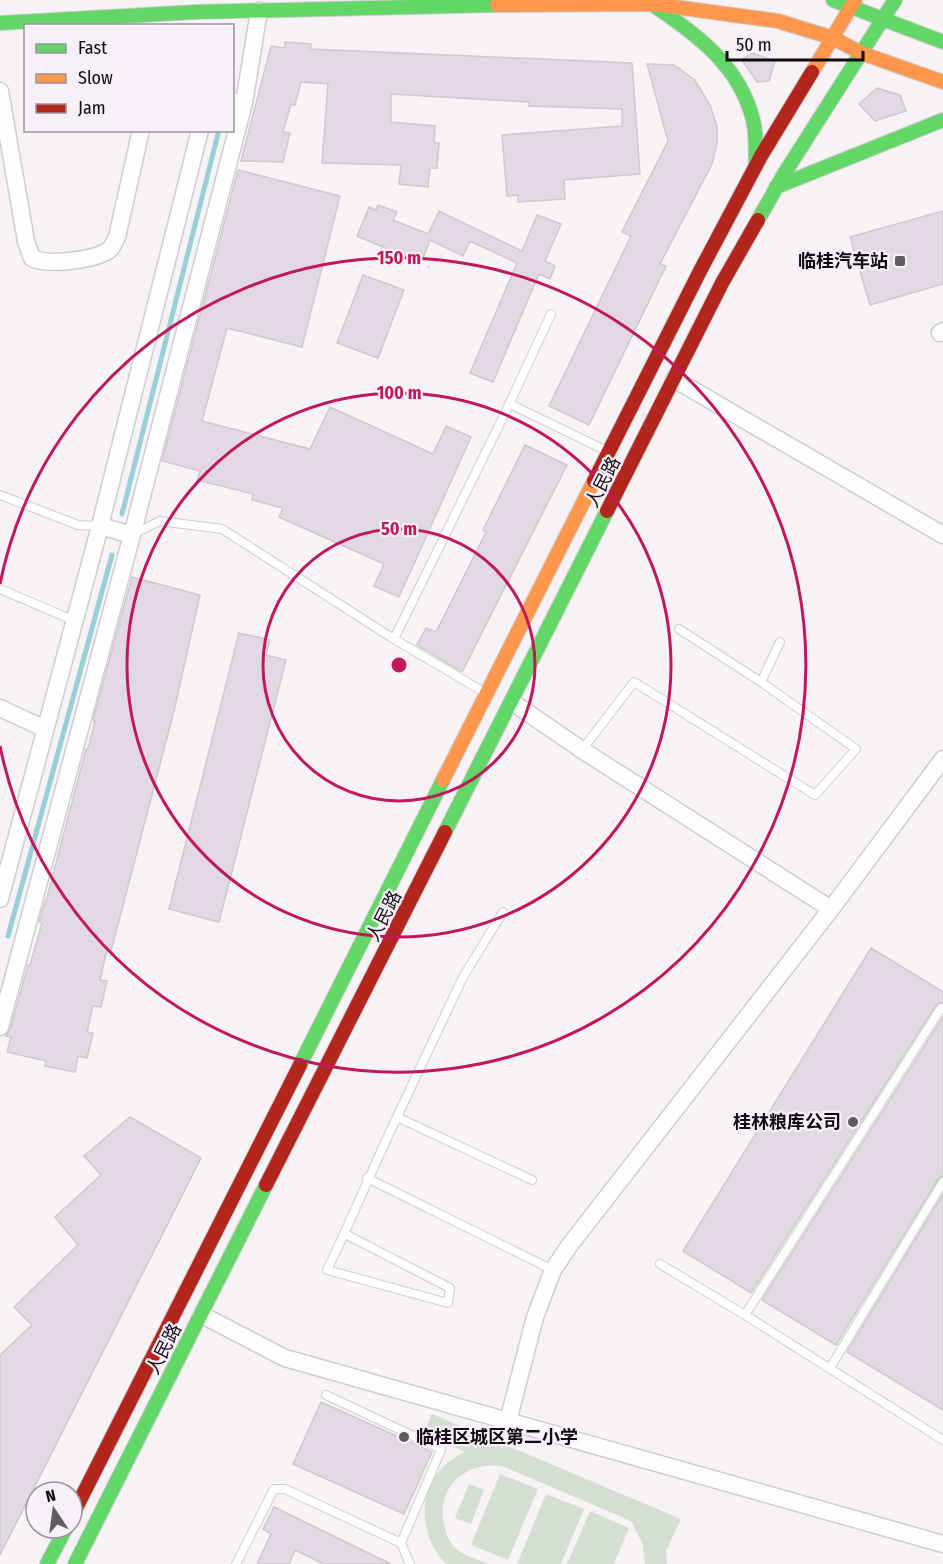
<svg xmlns="http://www.w3.org/2000/svg" width="943" height="1564" font-family="'Fira Sans Condensed','Noto Sans SC',sans-serif">
  <style>
    .green { fill: #d4dfd1 }
    .lines { fill: none; stroke-linecap: round; stroke-linejoin: round }
    .stream { stroke: #98cfd8; stroke-width: 5 }
    .building { fill: #e2d8e3; stroke: #cdcacd; stroke-width: 1.5 }
    .lane-casing { stroke: #d0cdd1; stroke-width: 10 }
    .street-casing { stroke: #d0cdd1; stroke-width: 19 }
    .fast-casing { stroke: #d0ced0; stroke-width: 16 }
    .slow-casing { stroke: #d0ced0; stroke-width: 16 }
    .jam-casing { stroke: #d0ced0; stroke-width: 16 }
    .lane { stroke: #fefdfe; stroke-width: 8 }
    .street { stroke: #fefdfe; stroke-width: 16 }
    .fast { stroke: #63d668; stroke-width: 14 }
    .slow { stroke: #ff974d; stroke-width: 14 }
    .jam { stroke: #b3261e; stroke-width: 14 }
    .ring { fill: none; stroke: #c2185b; stroke-width: 3 }
    .poi-dot { fill: #5f5c5f; stroke: #f7f0f8; stroke-width: 2 }
    .labels { text-anchor: middle; dominant-baseline: central; stroke-width: 4.5; stroke-linejoin: round; paint-order: stroke }
    .poi-label { font-size: 18px; font-weight: bold; fill: #0e0c0e; stroke: #f7f0f8; text-anchor: end }
    .street-label { font-size: 18px; fill: #0e0c0e; stroke: #f7f0f8 }
    .centre { fill: #c2185b; stroke: #f7f0f8; stroke-width: 3 }
    .ring-label { font-size: 18px; text-anchor: middle; font-weight: bold; fill: #c2185b; stroke: #f7f0f8; stroke-width: 4.5; stroke-linejoin: round; paint-order: stroke }
  </style>
  <rect width="100%" height="100%" fill="#f6f2f6"/>
  <!-- green -->
  <path class="green" d="M432,1414L681,1519L666,1551L667,1564H645L643,1545L631,1521L502,1466C469,1462 439,1483 443,1519C445,1530 448,1541 456,1549C465,1556 479,1560 490,1564H447C422,1543 416,1497 439,1471C446,1463 456,1456 465,1452L424,1433Z
    M500,1474L538,1489L508,1560L471,1545Z
    M469,1484L484,1490L471,1524L455,1518Z
    M546,1494L584,1509L561,1564H517Z
    M590,1511L629,1528L614,1564H567Z"/>
  <g class="lines">
    <!-- stream -->
    <path class="stream" d="M122,514L219,130
      M8,936L112,555"/>
  </g>
  <!-- building -->
  <path class="building" d="M285,42L311,44V49L632,63L640,174L564,180L565,199L518,202V195L507,196L502,135L622,126V109L529,106V102L391,94V122L435,126L434,143H439L437,168H430L428,187L399,184L401,165L322,163L328,84L301,82L295,105L291,104L283,132L290,133L283,162L241,161L271,46L284,48Z
    M752,53L775,61L769,81L757,82L742,60Z
    M647,64L674,65L695,80L710,105L717,126V144L712,164L660,264L666,266L589,425L549,406L631,236L622,232L668,141Z
    M877,88L900,95L906,111L875,121L859,104Z
    M238,170L340,196L302,347L227,328L202,421L310,449L330,407L433,454L446,426L471,437L399,597L374,586L384,564L279,517L283,508L252,500L253,494L197,480L200,471L162,461Z
    M378,205L397,212L393,220L428,234L439,211L522,251L537,215L561,224L545,261L555,266L550,279L539,274L493,382L470,373L517,263L470,241L463,256L430,240L421,263L357,236L369,207L376,210Z
    M943,211V284L870,305L850,237Z
    M363,275L404,290L378,358L337,343Z
    M525,445L567,465L462,672L417,645L426,628L436,632L486,532L483,530Z
    M132,577L200,595L174,711L111,951L107,950L100,980L107,981L101,1007L93,1006L87,1032L93,1033L87,1058L78,1056L75,1072L45,1066L46,1061L7,1052L11,1037L6,1036L10,1030L28,965H30L42,923L39,922L45,901H46L86,749H88L95,721L93,720Z
    M239,633L270,640L266,655L286,660L219,922L169,909Z
    M871,948L943,992V1002L936,1005L751,1293L683,1251Z
    M943,1017V1176L938,1179L836,1345L762,1300Z
    M130,1117L201,1158L0,1555V1355L32,1325L14,1307L78,1245L55,1217L101,1175L84,1156Z
    M943,1194V1410L847,1352Z
    M321,1402L432,1452L404,1514L293,1464Z
    M274,1507L391,1564H324L295,1550L289,1564H257L271,1534L263,1529Z"/>
  <g class="lines">
    <!-- lane casing -->
    <g class="lane-casing">
      <path id="lane" d="M510,404L607,451
        M0,495L78,525L100,526
        M133,534L160,521L222,529L394,639L484,692
        M0,589L75,621
        M394,639L507,409L551,314
        M761,682L780,642
        M582,750L634,682L815,795L856,749L761,682L679,629
        M397,1117L463,977L503,912
        M367,1178L553,1270
        M345,1234L450,1288L448,1303L327,1270C352,1219 373,1167 397,1117L532,1180
        M660,1264L745,1315L943,1440
        M745,1315L941,1008L943,1009
        M830,1368L943,1182
        M326,1395L437,1447L441,1450L401,1543
        M236,1564L274,1489H285L401,1543L410,1564"/>
    </g>
    <!-- street casing -->
    <g class="street-casing">
      <path id="street" d="M0,91L26,241L32,258C48,266 91,260 106,252C112,249 114,243 117,237L141,130
        M232,101L244,103L259,11
        M940,333L943,331
        M674,379L943,535
        M100,526L132,535
        M512,702L582,750L831,909
        M0,708L45,729
        M0,899L100,526L200,130
        M0,1027L132,535L244,103
        M202,1315L285,1358L943,1544
        M508,1421L535,1317L553,1270L569,1246L831,909L943,759"/>
    </g>
    <!-- fast casing -->
    <g class="fast-casing">
      <path id="fast" d="M833,0L943,42
        M656,7C699,36 740,67 753,120C757,135 755,151 756,166
        M0,23L196,12L497,5
        M776,187L943,120
        M758,220L784,174L895,0
        M445,832L607,511
        M300,1065L443,780
        M47,1564L66,1528
        M75,1564L266,1185"/>
    </g>
    <!-- slow casing -->
    <g class="slow-casing">
      <path id="slow" d="M497,5L653,4L778,21L833,38L861,53L943,82
        M812,72L855,0
        M443,780L594,481"/>
    </g>
    <!-- jam casing -->
    <g class="jam-casing">
      <path id="jam" d="M594,481L700,271L761,156L812,72
        M607,511L722,283L758,220
        M266,1185L445,832
        M72,1516L300,1065"/>
    </g>
    <!-- lane -->
    <use href="#lane" class="lane"/>
    <!-- street -->
    <use href="#street" class="street"/>
    <!-- fast -->
    <use href="#fast" class="fast"/>
    <!-- slow -->
    <use href="#slow" class="slow"/>
    <!-- jam -->
    <use href="#jam" class="jam"/>
  </g>
  <!-- distance rings -->
  <g class="ring">
    <circle cx="399" cy="665" r="136"/>
    <circle cx="399" cy="665" r="272"/>
    <path d="M0 584A407 407 0 1 1 0 746"/>
  </g>
  <!-- markers -->
  <g class="poi-dot">
    <rect x="894" y="255" width="12" height="12" rx="3"/>
    <circle cx="853" cy="1122" r="6"/>
    <circle cx="404" cy="1437" r="6"/>
  </g>
  <g class="labels">
    <!-- poi labels -->
    <g class="poi-label">
      <text x="888" y="261">临桂汽车站</text>
      <text x="841" y="1122">桂林粮库公司</text>
      <text x="416" y="1437" text-anchor="start">临桂区城区第二小学</text>
    </g>
    <!-- street labels -->
    <g class="street-label">
      <text transform="translate(603 482) rotate(-63)">人民路</text>
      <text transform="translate(384 916) rotate(-63)">人民路</text>
      <text transform="translate(164 1349) rotate(-63)">人民路</text>
    </g>
  </g>
  <circle cx="399" cy="665" r="9" class="centre"/>
  <g class="ring-label">
    <text x="399" y="264">150 m</text>
    <text x="399" y="399">100 m</text>
    <text x="399" y="535">50 m</text>
  </g>
  <!-- legend -->
  <rect x="24" y="24" width="210" height="108" fill="#f7f0f8" stroke="#9a959a" stroke-width="1.5"/>
  <rect x="36" y="44" width="30" height="9" fill="#63d668" stroke="#9a959a" stroke-width="1.5"/>
  <text x="78" y="54" font-size="18" fill="#0e0c0e">Fast</text>
  <rect x="36" y="74" width="30" height="9" fill="#ff974d" stroke="#9a959a" stroke-width="1.5"/>
  <text x="78" y="84" font-size="18" fill="#0e0c0e">Slow</text>
  <rect x="36" y="104" width="30" height="9" fill="#b3261e" stroke="#9a959a" stroke-width="1.5"/>
  <text x="78" y="114" font-size="18" fill="#0e0c0e">Jam</text>
  <!-- north arrow -->
  <g transform="translate(54 1510) rotate(347)"><circle r="28" fill="#f7f0f8" stroke="#9a959a" stroke-width="1.5"/>
  <path d="M0-4.5L10 22L0 15L-10 22Z" fill="#5f5c5f"/>
  <text y="-9" font-size="16" font-weight="bold" text-anchor="middle" fill="#0e0c0e">N</text>
  </g>
  <!-- scale -->
  <path d="M727 51v9h136v-9" fill="none" stroke="#0e0c0e" stroke-width="3"/>
  <text x="736" y="51" font-size="18" fill="#0e0c0e" stroke="#f7f0f8" stroke-width="4.5" paint-order="stroke">50 m</text>
</svg>
